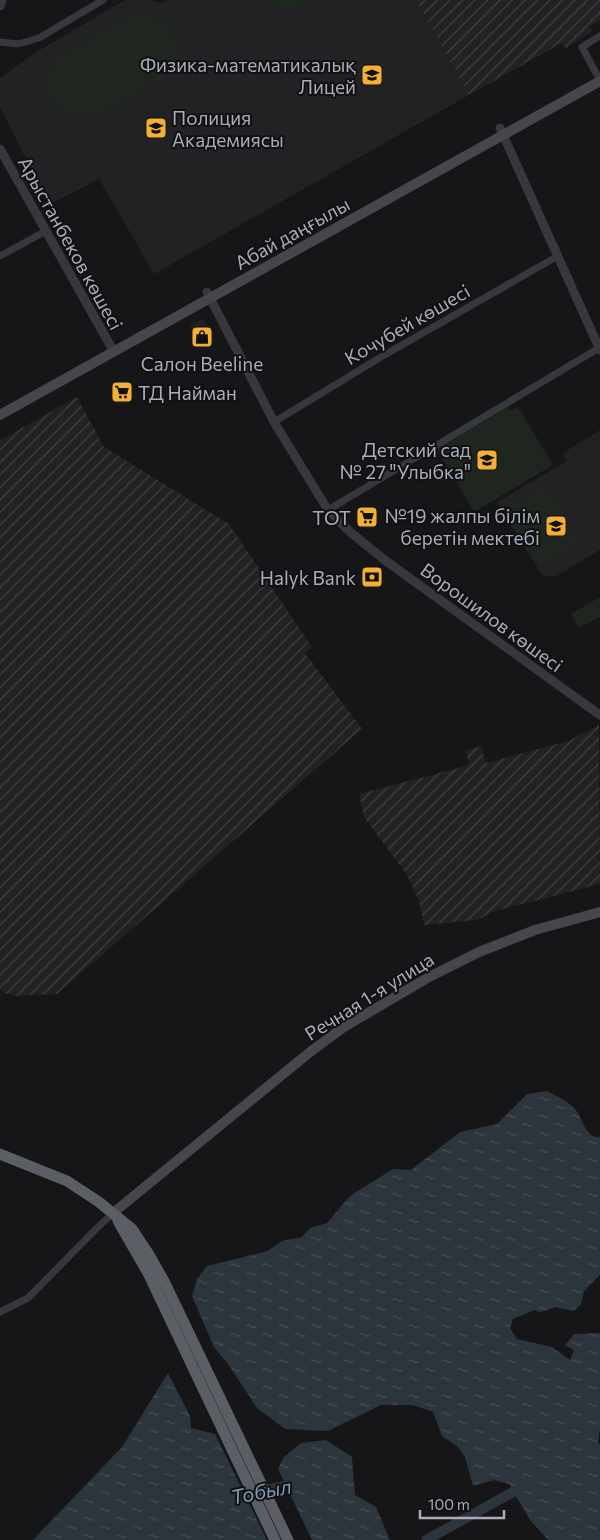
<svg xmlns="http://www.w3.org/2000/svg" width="600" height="1540" font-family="Commissioner,sans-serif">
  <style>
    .built { fill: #222225 }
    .industrial { fill: url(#industrial-furrows) }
    .grass { fill: #1e261f }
    .water { fill: url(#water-ripples) }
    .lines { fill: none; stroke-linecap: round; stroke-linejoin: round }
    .river { stroke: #2c353c; stroke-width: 10 }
    .minor { stroke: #37383d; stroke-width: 7 }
    .tertiary { stroke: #37383d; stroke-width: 9 }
    .secondary { stroke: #45474d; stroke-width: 10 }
    .trunk { stroke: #5b5e65; stroke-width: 11 }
    .labels { text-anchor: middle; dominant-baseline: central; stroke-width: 4; stroke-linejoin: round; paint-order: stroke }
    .poi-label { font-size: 19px; fill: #a8adb8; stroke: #111113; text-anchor: end }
    .street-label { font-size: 19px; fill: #a8adb8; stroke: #111113 }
    .water-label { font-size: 20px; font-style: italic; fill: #7f9bb3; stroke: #111113 }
  </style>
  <defs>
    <pattern id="industrial-furrows" width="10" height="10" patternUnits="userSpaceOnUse" patternTransform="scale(1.25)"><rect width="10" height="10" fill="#222225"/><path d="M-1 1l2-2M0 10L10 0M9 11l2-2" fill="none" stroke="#3f3f43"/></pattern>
    <pattern id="water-ripples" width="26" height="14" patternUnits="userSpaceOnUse" patternTransform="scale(1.25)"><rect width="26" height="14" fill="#2c353c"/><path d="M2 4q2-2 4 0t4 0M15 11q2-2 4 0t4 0" fill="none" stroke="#485056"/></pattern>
  </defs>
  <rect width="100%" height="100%" fill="#161618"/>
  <!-- built -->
  <path class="built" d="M125,0H149L162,3L167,0H416L469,95L154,274L99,179L49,205L0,107V78L36,52Z
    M203,319L214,339L207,342L201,331L195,334L190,326Z
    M600,430V550L555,577L542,575L497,502L567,461L563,453Z"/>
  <!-- industrial -->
  <path class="industrial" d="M416,0H600V20L590,26L592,32L566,48L562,43L469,95Z
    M77,397L104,447L229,524L312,647L305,653L362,729L57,994L13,996L0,991V440Z
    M599,725L600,884L492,912L478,920L424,925L419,901L407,875L364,817L359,794L469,765L466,751L481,746L486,763L568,741Z"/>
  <!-- grass -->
  <path class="grass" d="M267,0H314C297,10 282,14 267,0Z
    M141,13L159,18L173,30L178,48L174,67L161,80L101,114L83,119L65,115L51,102L46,84L50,66L63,52L123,19Z
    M508,407L510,411L518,407L553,465L474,512L437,449Z
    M546,484L581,542L540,567L505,509Z
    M600,597V617L579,628L571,614Z"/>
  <!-- water -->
  <path class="water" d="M547,1091C556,1096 568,1101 575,1109C583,1118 585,1139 600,1137V1275L584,1291L581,1304L574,1311L556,1307L540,1312L534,1310L513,1319L510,1328L517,1339L552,1347L570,1360L574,1350L565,1345L574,1334L600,1333V1429L598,1442L600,1445V1540H548L530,1520L509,1484L494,1480L473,1486L465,1457L458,1447L442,1436L433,1412L413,1405H381L328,1431L285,1429L257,1408L228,1364L214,1347L192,1296L197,1279L207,1266L268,1251L282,1241L302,1237L310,1228L327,1223L350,1196L393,1169L411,1170L460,1132L497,1124L527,1094Z
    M168,1373L190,1416L191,1428L215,1434L267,1540H33L122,1447Z
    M326,1440L352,1457L355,1495L376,1507L390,1540H312L278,1469L284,1457L301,1443Z"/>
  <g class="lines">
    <!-- river -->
    <path class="river" d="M231,1497L300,1483
      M426,1540L524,1486"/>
    <!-- minor -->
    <path class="minor" d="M0,42L18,44L39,38L103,0
      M597,75L582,47L600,36
      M0,256L46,231
      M274,422L381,357L558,256
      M328,510L599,348
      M0,1312L28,1298L96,1229L113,1213"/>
    <!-- tertiary -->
    <path class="tertiary" d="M0,6L2,0
      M500,128L600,350
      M0,149L114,352
      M207,292L274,422L328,510L350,532L386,561L600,715"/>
    <!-- secondary -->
    <path class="secondary" d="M0,415L600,81
      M113,1213L310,1052L344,1027L429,977L479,952L535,930L600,912"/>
    <!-- trunk -->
    <path class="trunk" d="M0,1154L67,1181L99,1202L132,1229L148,1253L165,1283L288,1540
      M118,1221L148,1273L275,1540"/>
  </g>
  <!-- icons -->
  <defs>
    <g id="school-square" transform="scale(1.125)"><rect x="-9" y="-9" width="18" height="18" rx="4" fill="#f2b134" stroke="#111113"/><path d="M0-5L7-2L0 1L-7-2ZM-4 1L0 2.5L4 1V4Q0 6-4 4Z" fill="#111"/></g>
    <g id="university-square" transform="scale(1.125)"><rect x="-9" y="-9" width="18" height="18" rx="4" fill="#f2b134" stroke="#111113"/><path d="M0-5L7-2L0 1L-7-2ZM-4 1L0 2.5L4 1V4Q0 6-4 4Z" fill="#111"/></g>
    <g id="shop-square" transform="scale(1.125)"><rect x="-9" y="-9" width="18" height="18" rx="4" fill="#f2b134" stroke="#111113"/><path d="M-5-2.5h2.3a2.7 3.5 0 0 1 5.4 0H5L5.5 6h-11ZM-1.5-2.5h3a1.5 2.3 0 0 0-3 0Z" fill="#111"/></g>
    <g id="supermarket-square" transform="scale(1.125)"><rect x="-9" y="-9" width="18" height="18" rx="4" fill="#f2b134" stroke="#111113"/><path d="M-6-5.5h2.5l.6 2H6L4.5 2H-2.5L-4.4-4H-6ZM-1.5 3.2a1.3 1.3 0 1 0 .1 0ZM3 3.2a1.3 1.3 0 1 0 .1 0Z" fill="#111"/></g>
    <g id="bank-square" transform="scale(1.125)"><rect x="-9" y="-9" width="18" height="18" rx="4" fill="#f2b134" stroke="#111113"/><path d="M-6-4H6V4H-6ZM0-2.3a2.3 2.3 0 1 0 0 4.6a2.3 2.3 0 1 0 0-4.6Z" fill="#111"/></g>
  </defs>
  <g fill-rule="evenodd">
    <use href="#school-square" x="372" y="75"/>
    <use href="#university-square" x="156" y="128"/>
    <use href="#shop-square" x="202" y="337"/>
    <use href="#supermarket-square" x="122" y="392"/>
    <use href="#school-square" x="487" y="460"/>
    <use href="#supermarket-square" x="367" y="517"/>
    <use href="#school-square" x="556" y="526"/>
    <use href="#bank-square" x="372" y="577"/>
  </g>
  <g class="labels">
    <!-- poi labels -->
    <g class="poi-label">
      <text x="356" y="64">Физика-математикалық<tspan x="356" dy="22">Лицей</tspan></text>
      <text x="172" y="117" text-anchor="start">Полиция<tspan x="172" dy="22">Академиясы</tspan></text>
      <text x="202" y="363" text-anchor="middle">Cалон Beeline</text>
      <text x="138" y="392" text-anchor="start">ТД Найман</text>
      <text x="471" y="449">Детский сад<tspan x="471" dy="22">№ 27 "Улыбка"</tspan></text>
      <text x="540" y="515">№19 жалпы білім<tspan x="540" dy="22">беретін мектебі</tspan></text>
      <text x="351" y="517">ТОТ</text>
      <text x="356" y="577">Halyk Bank</text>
    </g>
    <!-- street labels -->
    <g class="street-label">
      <text transform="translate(292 233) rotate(-29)">Абай даңғылы</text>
      <text transform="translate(71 243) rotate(61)">Арыстанбеков көшесі</text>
      <text transform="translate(407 324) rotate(-30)">Кочубей көшесі</text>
      <text transform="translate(492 617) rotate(36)">Ворошилов көшесі</text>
      <text transform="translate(369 996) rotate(-32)">Речная 1-я улица</text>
    </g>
    <!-- water labels -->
    <g class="water-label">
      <text transform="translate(261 1491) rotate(-11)">Тобыл</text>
    </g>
  </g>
  <!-- scale -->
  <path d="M420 1510v8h84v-8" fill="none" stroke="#a8adb8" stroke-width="2.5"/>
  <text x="428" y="1510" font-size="15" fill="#a8adb8" stroke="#111113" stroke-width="4" paint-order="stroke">100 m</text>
</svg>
